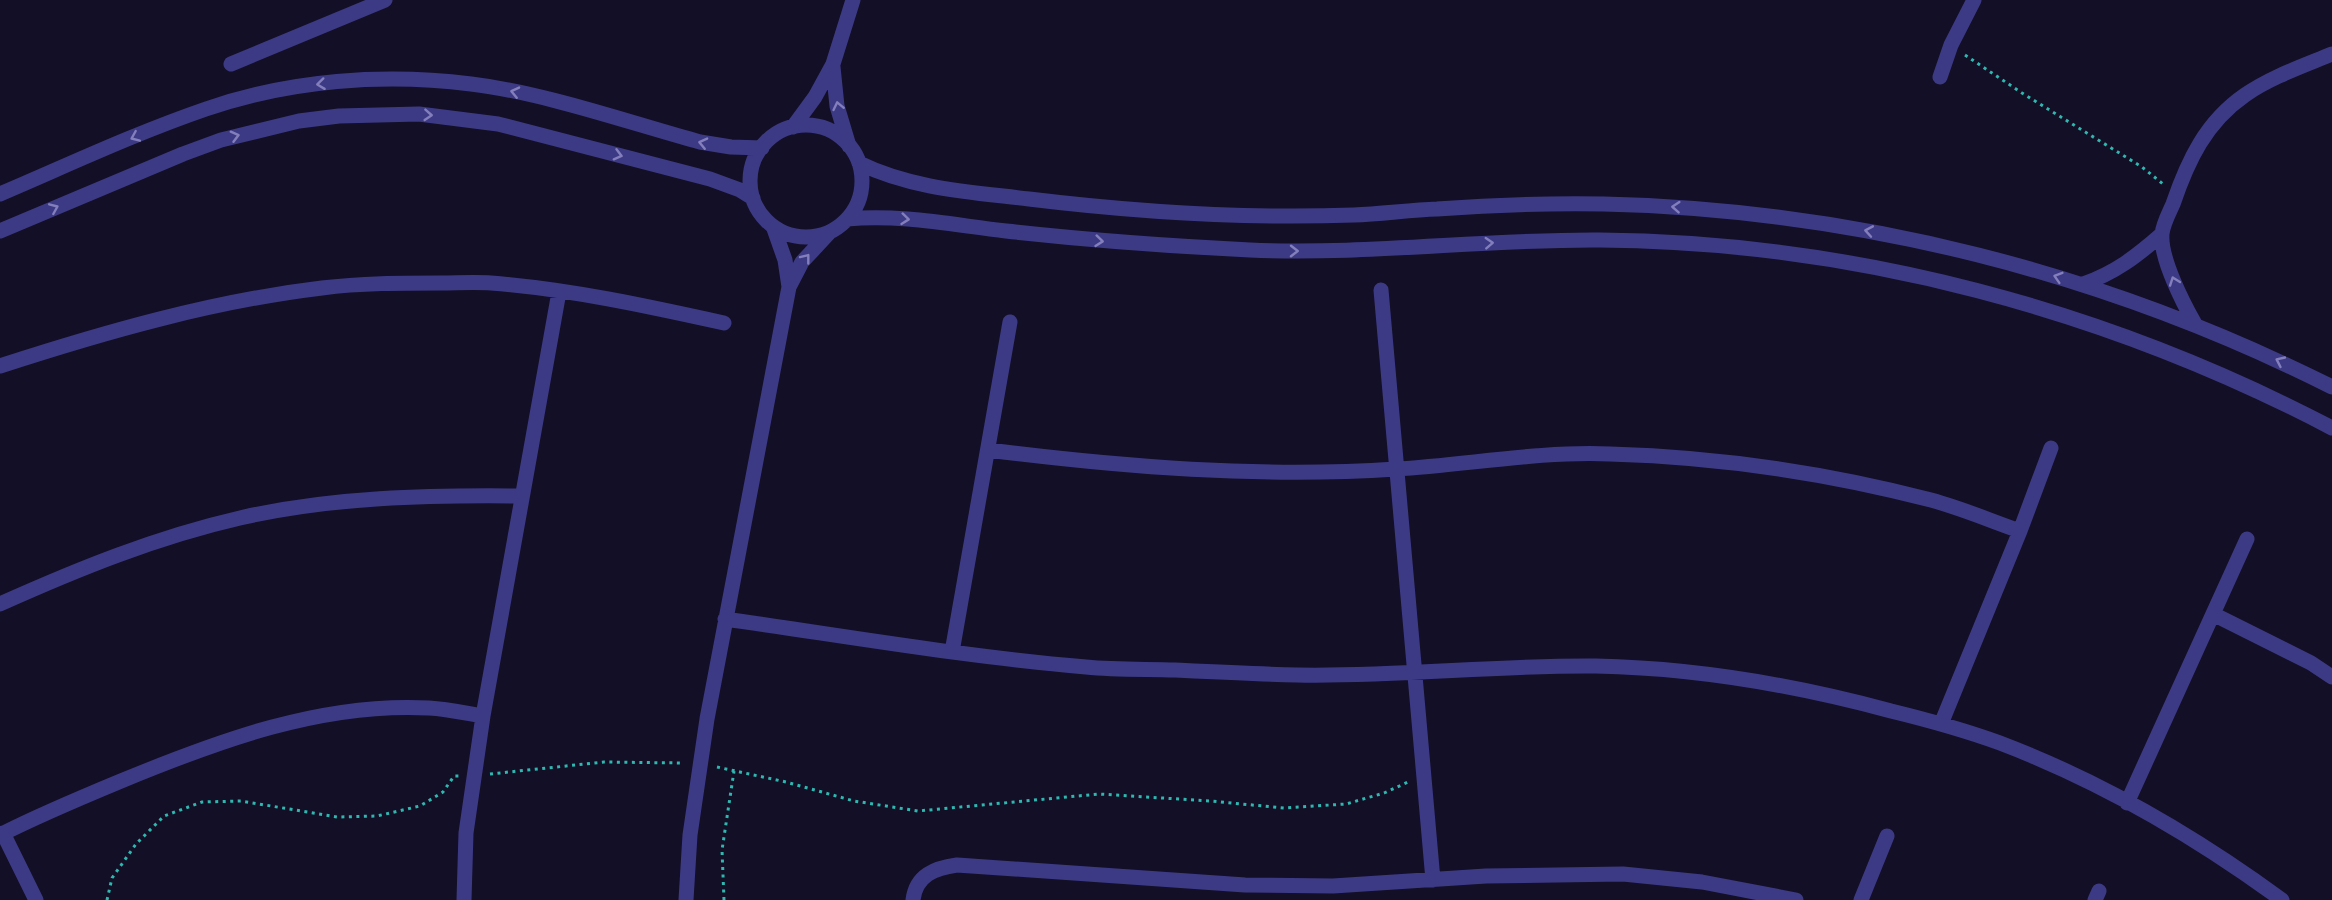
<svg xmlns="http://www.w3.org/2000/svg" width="2332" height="900" font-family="Commissioner,sans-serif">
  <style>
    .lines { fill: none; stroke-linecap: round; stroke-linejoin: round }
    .path { stroke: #2fb8b0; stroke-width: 3; stroke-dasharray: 3 4.5; stroke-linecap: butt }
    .minor { stroke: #3d3a85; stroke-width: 15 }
    .oneway { stroke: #837fbc }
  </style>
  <rect width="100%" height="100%" fill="#130f26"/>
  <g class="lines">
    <!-- path -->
    <path class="path" d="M1965,55L2022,93L2142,167L2163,184
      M717,767L786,782L854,801L918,811L1099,794L1210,801L1284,808L1346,804L1384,793L1408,782
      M490,774L604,762L684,763
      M107,900L112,878L136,844L164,816L202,802L241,801L337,817L377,816L420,806L443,792L454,776H460
      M724,900L722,850L734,771"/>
    <!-- minor -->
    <path class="minor" d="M231,64L385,0
      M833,67L837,106L849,146
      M1940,77L1951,45L1974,0
      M750 181a56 56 0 1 1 112 0a56 56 0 1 1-112 0Z
      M793,127L815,97L833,64L853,0
      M859,163C912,189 971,192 1029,199C1136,212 1246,219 1354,215C1382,214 1409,210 1437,209C1492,205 1548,203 1604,204C1858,210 2105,273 2332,387
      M0,194C68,165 136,133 206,109C290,80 383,73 471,84C545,93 627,122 700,142L731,147L762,148
      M847,219C901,214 953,225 1006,231C1087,240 1168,246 1250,250C1367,255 1483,239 1600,240C1854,242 2107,310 2332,428
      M773,226L785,260L789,287
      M0,231L183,154L221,140L299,121L339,116L419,114L498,124L710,179L740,190L753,198
      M2083,284C2115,273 2137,256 2162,234
      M1381,290L1433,880
      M2195,324C2183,303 2160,258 2162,234C2163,224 2169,213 2173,204C2188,160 2206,122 2245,95C2271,77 2303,66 2332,54
      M0,366C105,332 213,301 322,288C361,283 402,283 441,283C457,283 474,282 491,283C569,289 647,306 724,323
      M988,450C1123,467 1259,478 1396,469C1467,465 1538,451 1610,454C1718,457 1827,473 1931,500C1961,508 1991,521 2020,531
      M0,604C78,569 157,537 240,518C331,497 428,495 521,496
      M2213,614L2311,663L2332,677
      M725,619C845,636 966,657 1086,667C1116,670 1146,669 1175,670C1216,672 1256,674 1297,675C1397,677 1496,665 1596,666C1696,668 1795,685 1891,711C1928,720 1964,730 2000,743C2100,781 2196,837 2282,900
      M952,652L1010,322
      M1941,724L2020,531L2051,448
      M2127,803L2247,539
      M3,833L36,900
      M0,835C39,815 80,798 121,781C218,741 322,702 429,708C447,709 465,713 483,716
      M464,900L466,833L483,716L559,292
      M686,900L690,835L707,719L789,287L802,262L829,233
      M913,900C916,875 935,868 957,865L1245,885L1333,886L1486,876L1623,874L1702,882L1796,900
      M1861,900L1887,836
      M2095,900L2099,891"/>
  </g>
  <!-- one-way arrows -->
  <defs><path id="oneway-chevron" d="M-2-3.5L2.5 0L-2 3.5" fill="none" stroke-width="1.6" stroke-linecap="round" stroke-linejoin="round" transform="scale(1.5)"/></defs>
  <g class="oneway">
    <use href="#oneway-chevron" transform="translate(321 84) rotate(173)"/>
    <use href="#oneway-chevron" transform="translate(515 92) rotate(-167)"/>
    <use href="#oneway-chevron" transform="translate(838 106) rotate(-102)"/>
    <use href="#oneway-chevron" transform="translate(428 115) rotate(4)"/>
    <use href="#oneway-chevron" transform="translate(235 136) rotate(-15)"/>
    <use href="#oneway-chevron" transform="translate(135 137) rotate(157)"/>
    <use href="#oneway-chevron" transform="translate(703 143) rotate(-167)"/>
    <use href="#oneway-chevron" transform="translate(618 155) rotate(15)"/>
    <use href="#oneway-chevron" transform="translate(1676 207) rotate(-176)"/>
    <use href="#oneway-chevron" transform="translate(54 208) rotate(-23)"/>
    <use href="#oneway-chevron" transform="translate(905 219) rotate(6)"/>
    <use href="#oneway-chevron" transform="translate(1869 231) rotate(-170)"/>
    <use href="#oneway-chevron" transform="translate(1099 241) rotate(6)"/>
    <use href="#oneway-chevron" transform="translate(1489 243) rotate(-3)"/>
    <use href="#oneway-chevron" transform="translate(1294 251)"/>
    <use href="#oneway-chevron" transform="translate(806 258) rotate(-52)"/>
    <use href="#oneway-chevron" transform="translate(2058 277) rotate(-163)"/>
    <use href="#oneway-chevron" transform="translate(2174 281) rotate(-110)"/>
    <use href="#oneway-chevron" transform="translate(2280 361) rotate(-155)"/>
  </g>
</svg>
